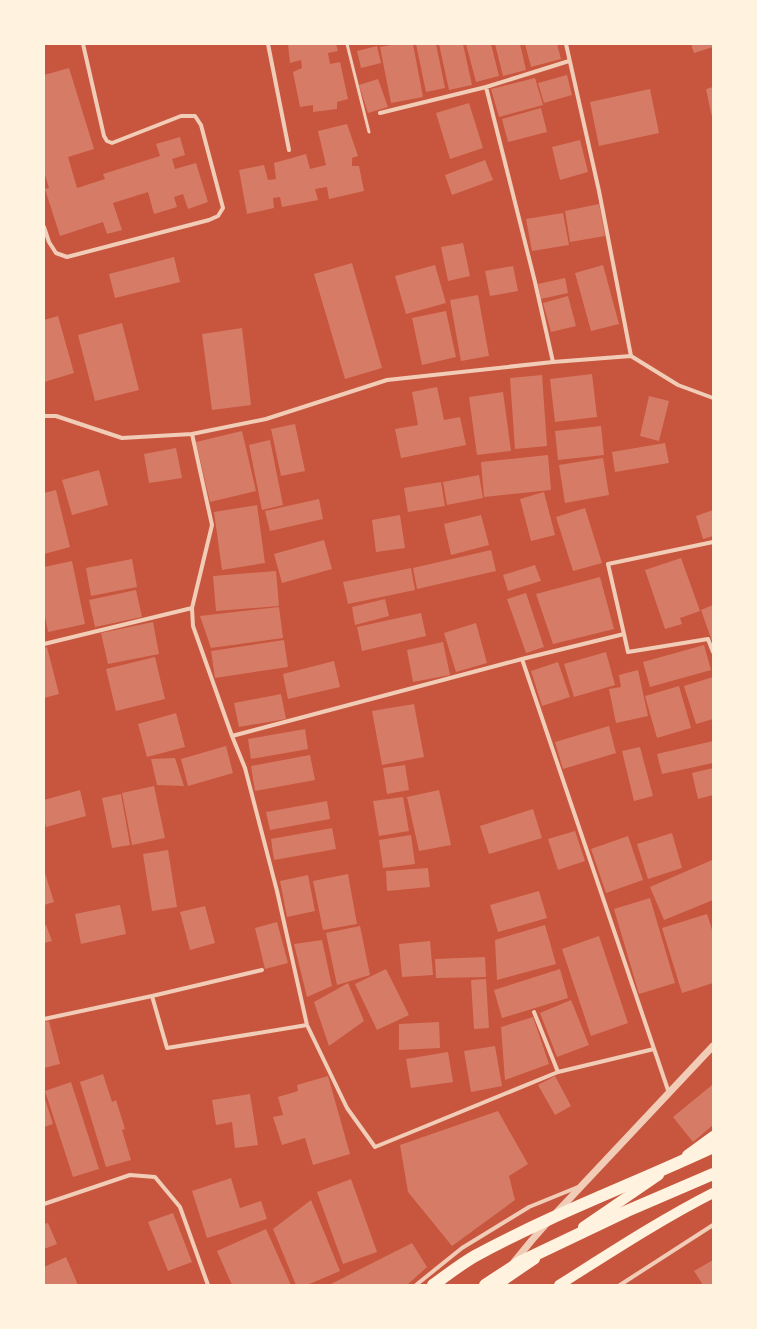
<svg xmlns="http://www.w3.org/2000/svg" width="757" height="1329" font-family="Karla,sans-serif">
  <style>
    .building { fill: #d67c66 }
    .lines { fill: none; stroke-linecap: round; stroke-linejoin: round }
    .service { stroke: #f1ccb7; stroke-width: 3 }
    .minor { stroke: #f1ccb7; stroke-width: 4 }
    .tertiary { stroke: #f1ccb7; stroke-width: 7 }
    .primary { stroke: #fff3e0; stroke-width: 10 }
    .motorway { stroke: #fff3e0; stroke-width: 12 }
  </style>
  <rect width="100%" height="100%" fill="#c8553d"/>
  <!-- building -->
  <path class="building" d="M288,44H336L338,51L328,53L330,64L340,62L348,99L337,102V109L313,112V105L300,107L293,72L302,68L301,60L290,63Z
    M397,44H413L423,97L391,103L380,47Z
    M416,44H436L445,88L426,92Z
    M439,44H463L472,85L449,90Z
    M466,44H491L499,76L476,82Z
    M495,44H520L526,70L503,76Z
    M525,44H557L561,59L531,67Z
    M691,44H712L713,47L694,53Z
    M377,46L381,63L361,68L357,51Z
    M69,68L94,149L68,157L77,188L105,179L103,174L160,156L156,144L180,137L185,155L172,159L175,169L196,163L208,202L188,209L183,194L174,197L177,207L154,214L148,192L113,203L122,230L107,234L103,222L60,236L45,189L49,188L44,171V75Z
    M567,75L572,95L544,103L538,83Z
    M535,78L543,105L499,117L491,89Z
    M378,79L388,107L368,113L359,85Z
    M713,87V116L712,117L706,89Z
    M650,89L659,133L599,146L590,102Z
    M469,103L483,148L450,159L436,113Z
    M541,108L547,132L508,142L502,119Z
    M347,124L358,156L352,158V166H359L364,191L329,199L327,187L315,189L318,200L282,207L280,197L273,198L274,208L247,214L239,170L264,165L268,180L276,179L274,163L306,154L310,169L326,165L318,131Z
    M580,140L588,172L560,180L552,147Z
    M485,160L493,180L452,195L445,175Z
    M599,204L605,236L570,242L565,211Z
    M563,213L569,245L532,251L526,219Z
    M463,243L470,276L448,281L441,247Z
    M174,257L180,282L115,298L109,274Z
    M352,263L382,368L345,379L314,274Z
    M435,265L446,303L406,314L395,276Z
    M603,265L619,324L591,331L575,273Z
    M513,266L518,291L490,296L485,271Z
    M565,278L568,293L541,299L538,284Z
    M478,295L489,356L461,361L450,300Z
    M568,296L576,326L551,332L543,303Z
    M446,311L456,357L422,365L412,318Z
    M58,316L74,373L44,382V320Z
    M122,323L139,390L95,401L78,335Z
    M242,328L251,405L212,410L202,334Z
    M592,374L597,417L555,422L550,379Z
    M542,375L547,446L515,449L510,378Z
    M437,387L444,420L460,417L466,445L401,458L395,429L418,425L412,392Z
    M503,392L511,451L477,455L469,397Z
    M649,396L669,401L659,441L640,436Z
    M295,424L305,471L281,476L271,429Z
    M601,426L604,455L558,460L555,431Z
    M242,431L256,491L210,502L196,442Z
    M270,440L283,505L262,510L249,445Z
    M665,443L669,463L615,472L612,452Z
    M176,448L182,478L149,483L144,454Z
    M548,455L551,490L484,497L481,462Z
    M603,458L609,495L565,503L559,465Z
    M99,470L108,505L72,515L62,480Z
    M479,475L483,498L447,505L443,482Z
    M441,482L445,506L408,512L404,488Z
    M56,490L70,547L44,554V493Z
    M544,492L555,535L531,541L520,499Z
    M319,499L323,519L270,531L265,511Z
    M257,505L265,563L222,570L214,512Z
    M585,508L602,563L573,571L556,517Z
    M713,510V536L703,539L696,516Z
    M400,515L405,548L376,552L372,520Z
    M481,515L489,545L451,555L444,524Z
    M324,540L332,569L282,583L274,554Z
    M491,550L496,571L417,589L413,568Z
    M681,558L700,611L680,618L682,624L665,629L645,570Z
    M132,559L137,587L91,596L86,568Z
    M72,561L85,624L48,632L44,611V567Z
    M535,565L541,581L508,591L503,575Z
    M411,568L415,590L348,604L343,582Z
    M276,571L279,606L216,611L213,576Z
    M600,577L614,629L553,644L536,594Z
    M136,590L142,617L95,627L89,600Z
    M526,593L544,647L526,653L507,599Z
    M385,599L389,616L355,625L352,607Z
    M713,605V644L701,610Z
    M279,607L283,638L211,648L200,616Z
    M421,613L426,636L362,651L357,627Z
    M153,622L159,654L108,664L101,633Z
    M476,623L487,663L456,672L444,633Z
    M284,640L288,667L215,678L211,651Z
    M443,642L450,675L413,682L407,650Z
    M704,645L711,670L650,687L643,662Z
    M47,647L59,694L44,698V648Z
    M606,652L615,685L574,697L564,664Z
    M155,657L165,699L116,711L106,669Z
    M334,661L340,687L288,699L283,674Z
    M558,662L570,697L542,706L531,671Z
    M638,670L648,716L616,723L609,689L621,687L619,675Z
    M713,677V719L696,724L684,686Z
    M679,686L691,728L657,738L645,696Z
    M281,694L286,719L239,727L234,703Z
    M414,704L424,757L382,765L372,711Z
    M176,713L185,747L147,757L138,724Z
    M609,726L616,753L563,769L555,742Z
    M305,729L308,749L251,759L248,739Z
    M713,741V763L662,774L657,754Z
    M226,746L233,773L188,786L181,759Z
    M640,747L653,796L634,801L622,751Z
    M310,755L315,780L255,791L251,766Z
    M175,758L184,786L157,785L151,759Z
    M405,765L409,790L387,794L383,768Z
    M713,768V795L698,799L692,773Z
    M154,786L165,838L132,845L122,793Z
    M80,790L86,816L46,827L44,817V800Z
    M439,790L451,845L419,851L407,797Z
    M121,794L130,845L112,848L102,798Z
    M403,797L409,831L379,836L373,801Z
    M327,801L330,819L270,830L266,812Z
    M533,809L542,838L489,854L480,826Z
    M332,828L336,849L274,860L271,839Z
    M575,831L585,861L558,870L548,839Z
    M672,833L682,868L648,879L637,844Z
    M411,835L415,864L383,868L379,840Z
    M628,836L643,880L606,893L591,849Z
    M168,850L177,907L152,911L143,854Z
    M712,860L713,900L664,920L650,887Z
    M428,868L430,887L387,891L386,871Z
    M44,870L54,902L44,905Z
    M348,874L357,924L323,930L313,881Z
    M308,875L315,911L287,917L280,881Z
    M539,891L547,918L498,932L490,905Z
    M650,898L675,983L639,994L614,909Z
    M120,905L126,934L81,944L75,914Z
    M205,906L215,943L190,950L180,912Z
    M707,914L713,933V983L682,993L662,928Z
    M277,922L288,963L265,969L255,928Z
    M46,925L52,941L44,943V926Z
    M545,925L556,964L497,980L495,940Z
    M360,926L370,975L337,985L326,933Z
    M599,936L628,1023L591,1036L562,949Z
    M322,940L332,986L307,997L294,944Z
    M430,941L433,975L402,977L399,944Z
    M485,957L486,977L436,978L435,959Z
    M386,969L409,1015L377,1030L355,984Z
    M560,969L568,998L502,1018L494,990Z
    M486,979L489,1028L474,1029L471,980Z
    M348,983L364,1021L329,1046L314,1002Z
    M571,1000L589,1045L557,1057L540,1013Z
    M533,1017L549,1064L505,1080L501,1027Z
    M49,1021L60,1064L44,1068V1022Z
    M439,1022L440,1048L399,1050V1024Z
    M495,1046L502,1086L471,1092L464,1051Z
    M448,1052L453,1082L411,1088L406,1059Z
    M103,1074L112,1102L116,1100L125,1129L122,1130L131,1160L106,1167L80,1082Z
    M328,1076L350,1154L313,1165L305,1138L282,1145L273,1117L283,1115L278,1097L298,1091L297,1085Z
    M555,1076L571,1106L555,1115L538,1085Z
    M71,1082L99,1169L73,1177L45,1091Z
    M712,1085L713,1125L693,1142L673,1117Z
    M250,1094L258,1145L235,1148L232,1122L216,1125L212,1100Z
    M44,1096L53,1124L44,1127Z
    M498,1111L528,1164L509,1176L515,1200L452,1246L408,1192L400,1145Z
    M231,1178L240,1208L261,1201L267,1219L207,1238L192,1191Z
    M351,1179L377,1252L343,1264L317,1192Z
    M311,1200L340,1271L307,1285H296L273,1229Z
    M173,1213L192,1262L168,1271L148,1222Z
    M48,1223L57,1244L44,1249V1224Z
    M266,1229L291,1285H232L217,1251Z
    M412,1243L427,1267L407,1285H329Z
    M66,1257L78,1285H44V1267Z
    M713,1260V1285H703L694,1271Z"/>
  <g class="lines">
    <!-- service -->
    <path class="service" d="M347,44L369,132"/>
    <!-- minor -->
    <path class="minor" d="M268,44L289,150
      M566,44L599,191L631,356
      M486,87L535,282L553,362
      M380,113L486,87L569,61
      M44,227L49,242L56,253L67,257L209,220L218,216L223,208L201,125L195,116H181L112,143L107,141L104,136L83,44
      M44,416H56L122,438L192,434L266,419L387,380L553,362L631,356L678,385L713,398
      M192,434L212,525L192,608L193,626L232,736L245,768L277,891L307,1025L347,1108L375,1147L558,1072L654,1049
      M624,634L628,652L708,639L713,652
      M44,644L192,608
      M522,659L669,1093
      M232,736L522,659L624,634L608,564L713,542
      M152,996L167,1048L307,1025
      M534,1012L558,1072
      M44,1019L152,996L262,970
      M44,1204L130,1175L155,1177L180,1207L208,1285
      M416,1285L462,1248L529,1207L578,1187
      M620,1285L713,1225"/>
    <!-- tertiary -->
    <path class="tertiary" d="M557,1212L713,1046
      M514,1262L532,1240L547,1223"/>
    <!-- primary -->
    <path class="primary" d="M687,1155L713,1136
      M583,1227L659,1175
      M497,1285L535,1259
      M559,1285C610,1253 660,1220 713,1193"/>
    <!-- motorway -->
    <path class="motorway" d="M433,1285C447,1275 461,1264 475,1256C552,1214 634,1184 713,1147
      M485,1285L520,1262L627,1211L713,1174"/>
  </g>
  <!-- border -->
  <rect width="757" height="1329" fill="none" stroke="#fff3e0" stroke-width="90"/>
</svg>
